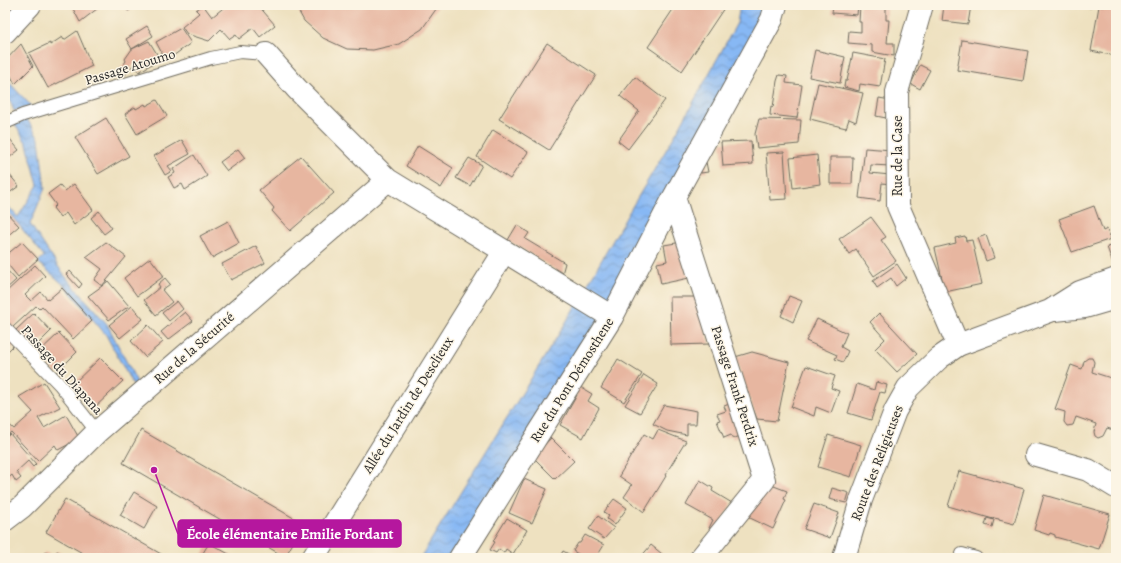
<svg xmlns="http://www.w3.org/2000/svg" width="1121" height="563" font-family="Alegreya,serif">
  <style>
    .water { fill: url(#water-waves); stroke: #597290 }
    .building { fill: #e7b6a0 }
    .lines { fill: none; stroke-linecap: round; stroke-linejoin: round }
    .service-casing { stroke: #6f6b5f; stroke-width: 14 }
    .minor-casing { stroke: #6f6b5f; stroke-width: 24 }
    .tertiary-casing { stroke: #6f6b5f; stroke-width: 24 }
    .secondary-casing { stroke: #6f6b5f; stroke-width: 24 }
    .service { stroke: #fff; stroke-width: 12 }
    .minor { stroke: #fff; stroke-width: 22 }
    .tertiary { stroke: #fff; stroke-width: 22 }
    .secondary { stroke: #fff; stroke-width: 22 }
    .labels { text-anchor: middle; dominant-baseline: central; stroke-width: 3; stroke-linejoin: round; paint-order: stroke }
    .street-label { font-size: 14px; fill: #2b2b2b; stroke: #fcf5e5 }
    .leader { fill: none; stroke: #b5179e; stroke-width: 1.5 }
    .callout-dot { fill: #b5179e; stroke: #fcf5e5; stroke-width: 1.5 }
    .callout { fill: #b5179e; stroke: #b5179e; stroke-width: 1.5 }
    .callout-label { font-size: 15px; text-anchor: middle; font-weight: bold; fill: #fff }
  </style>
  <defs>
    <pattern id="water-waves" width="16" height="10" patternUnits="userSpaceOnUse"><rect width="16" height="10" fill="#87b8f4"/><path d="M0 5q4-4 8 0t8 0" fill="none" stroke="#6f96c6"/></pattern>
  </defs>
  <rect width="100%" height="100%" fill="#fcf5e5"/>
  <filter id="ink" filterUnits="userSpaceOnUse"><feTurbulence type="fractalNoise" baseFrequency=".025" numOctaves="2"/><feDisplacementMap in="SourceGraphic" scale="8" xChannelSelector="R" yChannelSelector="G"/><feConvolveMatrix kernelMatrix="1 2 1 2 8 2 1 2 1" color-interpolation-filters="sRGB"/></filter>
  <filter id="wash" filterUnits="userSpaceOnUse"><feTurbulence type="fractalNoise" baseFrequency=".012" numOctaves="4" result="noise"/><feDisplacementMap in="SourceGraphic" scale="16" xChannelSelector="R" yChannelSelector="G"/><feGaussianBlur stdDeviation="0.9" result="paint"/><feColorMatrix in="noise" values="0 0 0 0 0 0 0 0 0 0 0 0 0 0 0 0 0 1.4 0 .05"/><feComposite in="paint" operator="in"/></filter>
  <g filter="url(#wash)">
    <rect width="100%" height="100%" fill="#eee1c0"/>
    <!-- water -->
    <path class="water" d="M740,5H768L617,297L455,558H420L565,324L632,207L678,130L737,23Z
      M5,78L31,106L14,111L5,88Z
      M27,119L39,139L45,188L30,224L64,275L107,324L138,384L134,387L106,335L65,286L38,262L44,256L5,208V203L18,217L38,185L27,144L14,123Z"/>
    <g id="blocks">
      <!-- building -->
      <path class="building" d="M71,5H102L80,22Z
        M124,5H138L128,11Z
        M203,5L212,17L227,5H258L275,25L260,37L253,28L239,39L236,35L230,39L221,29L209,41L187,34L182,27L199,13L196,10Z
        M295,5H439L422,29L399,44L373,50L347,49L323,38L304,21Z
        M676,5H726L682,71L648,47Z
        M833,5H858L857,15L832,13Z
        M860,5H886V20H889L887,43H894V56L872,52V45L848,43L849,31L861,32V22H859Z
        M944,5H971L968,24L942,21Z
        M1071,5H1092L1091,8Z
        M1103,5H1116V56L1091,51L1099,6L1103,7Z
        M147,26L153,36L132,49L126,39Z
        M181,28L191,43L166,61L156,42Z
        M77,31L92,66L48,88L29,53L50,43V45L62,37L64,40Z
        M962,40L1028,51L1023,81L957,70Z
        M149,41L160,59L139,72L134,64L125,75L119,71L126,61L125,59L132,49Z
        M547,43L596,75L549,150L499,119Z
        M21,44L33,66L15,84L5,65V61Z
        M815,50L845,57L840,83L809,77Z
        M853,53L885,59L880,87L860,84L859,91L844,87L845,81H847Z
        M920,65L930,70L920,89L911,84Z
        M779,75L787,76L786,83L802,85L797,118L770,115L771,106L773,107L777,81Z
        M635,77L665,100L628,149L618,141L639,111L620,96Z
        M818,83L863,93L856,122L849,119L846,128L810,119Z
        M879,98L890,100L886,118L876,116Z
        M157,100L167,116L137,134L125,114L135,107L136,109L145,104L146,106Z
        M106,118L129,156L98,174L75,137Z
        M759,119L801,120L799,144L757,148L755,134Z
        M493,130L528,152L510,179L477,157Z
        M5,133L19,150L5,161Z
        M182,140L190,154L168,166L172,171L165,175L154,156Z
        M751,141L753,164L723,166L721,142Z
        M418,146L453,168L441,188L406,166Z
        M865,148L892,150L891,166L871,165L870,173L890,175V184L882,183L880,201L859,198Z
        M238,149L245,158L227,171L220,162Z
        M784,152L787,199L770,200L766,153Z
        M194,155L207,176L185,190L182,184L174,188L168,177L175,173L173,169Z
        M817,155L820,184L793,188L790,158Z
        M301,156L334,193L290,231L272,211L274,208L259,190Z
        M830,157H853L852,184H830Z
        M469,158L482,165L470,186L456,178Z
        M706,162L708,172L701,173L699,164Z
        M8,173L19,186L5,196V175Z
        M74,184L93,210L74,225L66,213L60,217L53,208L56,205L48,194L60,185L65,191Z
        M1094,206L1103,231L1107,229L1111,239L1072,252L1059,219Z
        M5,211L19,226L5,238Z
        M99,211L112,228L104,234L91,218Z
        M871,217L886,237L881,240L896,261L874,276L856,249L849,254L839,239Z
        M228,221L239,243L212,258L200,236Z
        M517,225L529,233L525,239L565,263L562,274L508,240Z
        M986,235L994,258L986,261L978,238Z
        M965,236L966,241L972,240L982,284L945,292L935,248L956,243L955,238Z
        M22,242L38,259L18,277L5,261V256Z
        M106,242L126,257L102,286L108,281L129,306L109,320L88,296L102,286L94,280L102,269L86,257Z
        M682,242L689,278L661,284L657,263L667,261L664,245Z
        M1116,244V263L1113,264L1107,247Z
        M256,246L265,263L231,280L222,264Z
        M150,258L164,276L137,296L124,278Z
        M897,264L906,278L896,286L891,278L877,288L873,281Z
        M35,265L45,276L25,295L31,301L41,292L48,300L62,288L92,321L73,339L42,306L39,309L36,306L13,327L5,319V293Z
        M5,268L16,280L5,290Z
        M70,271L82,284L79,288L66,274Z
        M165,278L170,284L162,290L172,302L156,315L144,300L160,287L158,284Z
        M789,296L802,301L793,322L781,316Z
        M670,297H696L710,344L671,345Z
        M177,301L183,309L169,321L162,313Z
        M132,306L143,319L120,338L109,325Z
        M185,312L193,321L168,340L161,332Z
        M34,313L51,331L33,349L16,330Z
        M879,313L917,354L897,372L875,349L885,339L870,322Z
        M817,319L847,333L841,347L848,351L843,362L835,359L837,355L806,341Z
        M148,325L163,342L145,357L131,341Z
        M5,333L15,344L5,354Z
        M59,333L77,352L56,373L38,353Z
        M752,352L789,362L777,421L757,419L748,395L735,357Z
        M100,358L123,381L94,408L72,385Z
        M1088,358H1092L1094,362L1092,372L1114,379L1116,373V431L1107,428L1103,436L1098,438L1095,436L1094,432L1096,424L1076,417L1073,425L1067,426L1064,422L1065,412L1055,409L1071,365L1082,369L1084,361Z
        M618,359L642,374L624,402L601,388Z
        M806,366L835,376L831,388L839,391L831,413L816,407L814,416L791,407Z
        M644,375L658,384L640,413L625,405Z
        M44,382L60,407L38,418L44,428L66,415L79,438L75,441L58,450L55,445L38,461L11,432L5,437V421L14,429L33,412L19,397Z
        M876,382L887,385L885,393L880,392L871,420L848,413L857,384L874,390Z
        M577,385L592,394L588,401L599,408L583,438L560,425L577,395L573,392Z
        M732,403L744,434L733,439L731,435L724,438L717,421L720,420L717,414L726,411L724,406Z
        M664,405L697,411L696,424H687V435L667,431L653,424Z
        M141,430L304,524L285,557L123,463Z
        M658,430L686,441L665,475L666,476L644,512L624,497L632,485L619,476L644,434L653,439Z
        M10,434L36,464L33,467L28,461L16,472L21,478L16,482L12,475L5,481V438Z
        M828,435L861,445L851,477L818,467Z
        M551,438L574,461L555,479L533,457Z
        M959,471L1024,489L1014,524L999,520V519L994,518L993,519L948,506Z
        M524,479L547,489L532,523L509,513Z
        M700,480L713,488L712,491L732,503L716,533L709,528L713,520L686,505Z
        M766,483L787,491L784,499L786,500L773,529L748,517L761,489Z
        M832,488L849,493L846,503L829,499Z
        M134,492L157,506L144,529L120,515Z
        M1044,495L1110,514L1099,549L1055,537V535L1050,533L1049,535L1034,530Z
        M65,499L168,558H91L46,532Z
        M614,499L627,508L615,525L607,519L609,516L604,512Z
        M814,504L839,513L830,538L804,529Z
        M598,516L614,528L604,539L589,529Z
        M507,518L527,530L513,554L506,549L504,553L499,549L496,553L490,550L495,542L493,541Z
        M987,518L994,520L992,527L985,525Z
        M585,535L604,545L596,558H585L573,551L578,543H580Z
        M209,543L236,558H200Z
        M651,545L667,558H640Z
        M57,551L68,558H41L45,552L54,556Z
        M563,551L576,558H559Z"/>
    </g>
  </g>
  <g filter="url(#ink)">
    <use href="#blocks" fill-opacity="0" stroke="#6f6b5f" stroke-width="1"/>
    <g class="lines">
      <!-- service casing -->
      <g class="service-casing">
        <path id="service" d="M5,123L23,115L211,58L240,52L266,54
          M5,328L60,385L97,432
          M961,558L962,554L976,558"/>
      </g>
      <!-- minor casing -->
      <g class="minor-casing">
        <path id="minor" d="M922,5L897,92L898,206L958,345
          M266,54L297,89L388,180L612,317
          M674,197L764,480L701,558
          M1036,455L1088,470L1116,487
          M5,520L22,507L97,432L388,180
          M313,558L504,252
          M460,558L612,317L674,197L772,19L776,5"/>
      </g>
      <!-- tertiary casing -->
      <g class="tertiary-casing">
        <path id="tertiary" d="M5,32L30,5"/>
      </g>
      <!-- secondary casing -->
      <g class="secondary-casing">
        <path id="secondary" d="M1055,310L1085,307L1116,298
          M844,558L861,500L895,411L908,388L939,358L958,345L1050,311L1080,292L1116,279"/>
      </g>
      <!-- service -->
      <use href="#service" class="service"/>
      <!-- minor -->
      <use href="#minor" class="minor"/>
      <!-- tertiary -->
      <use href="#tertiary" class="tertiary"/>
      <!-- secondary -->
      <use href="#secondary" class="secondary"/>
    </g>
  </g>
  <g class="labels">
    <!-- street labels -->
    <g class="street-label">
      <text transform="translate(130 67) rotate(-17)">Passage Atoumo</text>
      <text transform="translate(897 156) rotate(-90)">Rue de la Case</text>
      <text transform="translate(194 348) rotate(-41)">Rue de la Sécurité</text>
      <text transform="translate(62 370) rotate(48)">Passage du Diapana</text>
      <text transform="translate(572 380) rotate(-58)">Rue du Pont Démosthene</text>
      <text transform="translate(735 386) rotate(72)">Passage Frank Perdrix</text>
      <text transform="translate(408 405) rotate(-58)">Allée du Jardin de Desclieux</text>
      <text transform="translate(877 463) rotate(-69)">Route des Religieuses</text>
    </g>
  </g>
  <!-- callouts -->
  <path class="leader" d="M154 470L178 534"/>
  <circle class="callout-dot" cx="154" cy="470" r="4"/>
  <rect class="callout" x="178" y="520" width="223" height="27" rx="4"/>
  <g class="callout-label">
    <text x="290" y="539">École élémentaire Emilie Fordant</text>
  </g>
  <!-- margin -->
  <rect width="1121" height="563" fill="none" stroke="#fcf5e5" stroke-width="20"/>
</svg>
